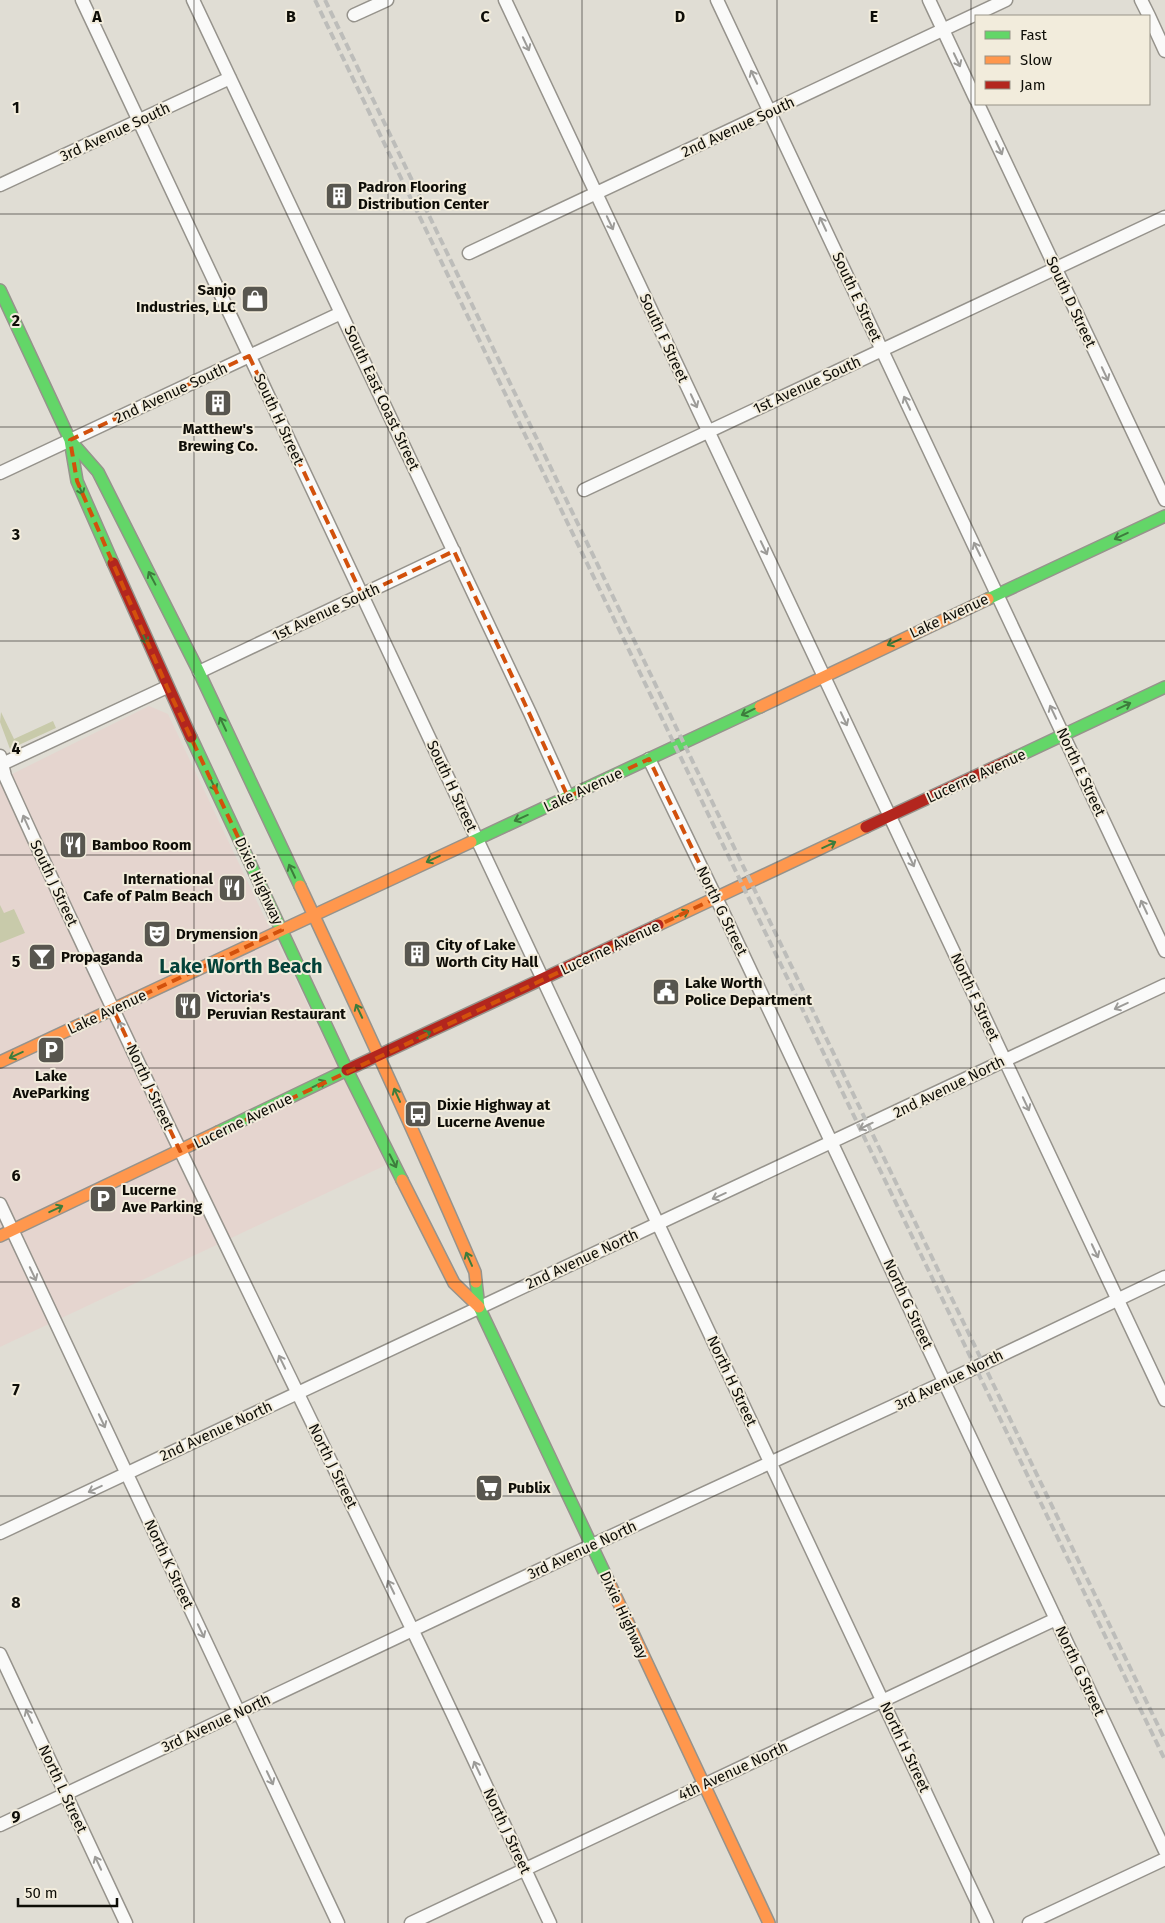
<svg xmlns="http://www.w3.org/2000/svg" width="1165" height="1923" font-family="'Fira Sans',sans-serif">
  <style>
    .commercial { fill: #e5d5cf }
    .green { fill: #c8caaa }
    .lines { fill: none; stroke-linecap: round; stroke-linejoin: round }
    .street-casing { stroke: #96938c; stroke-width: 15 }
    .fast-casing { stroke: #96938c; stroke-width: 14 }
    .slow-casing { stroke: #96938c; stroke-width: 14 }
    .jam-casing { stroke: #96938c; stroke-width: 14 }
    .street { stroke: #fafaf9; stroke-width: 12 }
    .fast { stroke: #63d668; stroke-width: 11 }
    .slow { stroke: #ff974d; stroke-width: 11 }
    .jam { stroke: #b3261e; stroke-width: 11 }
    .rail { stroke: #bdbdba; stroke-width: 4; stroke-dasharray: 8 4; stroke-linecap: butt }
    .oneway { stroke: #9c9b98 }
    .oneway2 { stroke: #3d7c3c }
    .marked { fill: none; stroke: #d2510c; stroke-width: 4; stroke-dasharray: 10 6; stroke-linejoin: round }
    .grid { fill: none; stroke: #0e0d07; stroke-width: 1; stroke-opacity: 0.55 }
    .labels { text-anchor: middle; dominant-baseline: central; stroke-width: 4; stroke-linejoin: round; paint-order: stroke }
    .street-label { font-size: 15px; fill: #0e0d07; stroke: #f2ecdc }
    .poi-label { font-size: 15px; font-weight: bold; fill: #0e0d07; stroke: #f2ecdc; text-anchor: start }
    .district-label { font-size: 20px; font-weight: bold; fill: #044239; stroke: #f2ecdc }
    .grid-label { font-size: 16px; text-anchor: middle; font-weight: bold; fill: #0e0d07; stroke: #f2ecdc; stroke-width: 4; stroke-linejoin: round; paint-order: stroke }
  </style>
  <rect width="100%" height="100%" fill="#e0ddd4"/>
  <!-- commercial -->
  <path class="commercial" d="M149,706L168,714L262,912L386,1165L0,1347V780Z"/>
  <!-- green -->
  <path class="green" d="M1,712L14,739L53,721L56,728L10,749L0,722Z
    M0,905L4,913L14,909L25,933L0,943Z"/>
  <g class="lines">
    <!-- street casing -->
    <g class="street-casing">
      <path id="street" d="M82,0L987,1923
        M193,0L530,713L568,797
        M505,0L1165,1400
        M717,0L1165,951
        M929,0L976,100
        M1141,0L1149,16
        M354,15L387,0
        M1149,16L1165,51
        M978,104L1165,500
        M0,185L230,78
        M469,253L1006,0
        M0,473L341,313
        M584,490L1165,217
        M199,672L454,551
        M0,756L5,776C135,1063 275,1345 412,1629C459,1726 504,1825 550,1923
        M649,759L723,912L1165,1851
        M0,765L167,687
        M0,1204L338,1923
        M0,1533L1165,985
        M0,1654L126,1923
        M0,1825L605,1539L945,1382L1165,1277
        M411,1923L1056,1619
        M1029,1923L1165,1859"/>
    </g>
    <!-- fast casing -->
    <g class="fast-casing">
      <path id="fast" d="M0,290L70,440L77,481L113,563
        M70,440L98,472L199,672L300,886
        M988,599L1165,516
        M191,737L347,1070L402,1180
        M1012,759L1165,687
        M471,842L760,707
        M218,1132L347,1070
        M476,1282L479,1307L608,1580"/>
    </g>
    <!-- slow casing -->
    <g class="slow-casing">
      <path id="slow" d="M760,707L988,599
        M300,886C360,1014 419,1142 475,1272L476,1282
        M658,925L866,827
        M282,930L471,842
        M0,1062L282,930
        M402,1180L454,1283L479,1307
        M0,1236L218,1132
        M608,1580L769,1923"/>
    </g>
    <!-- jam casing -->
    <g class="jam-casing">
      <path id="jam" d="M113,563L191,737
        M866,827L1012,759
        M347,1070L658,925"/>
    </g>
    <!-- street -->
    <use href="#street" class="street"/>
    <!-- fast -->
    <use href="#fast" class="fast"/>
    <!-- slow -->
    <use href="#slow" class="slow"/>
    <!-- jam -->
    <use href="#jam" class="jam"/>
    <!-- rail -->
    <path class="rail" d="M315,0L1165,1760
      M325,0L1165,1740"/>
  </g>
  <!-- one-way arrows -->
  <defs><path id="oneway-shaft" d="M-6 0H5M1.5-3L5.5 0L1.5 3" fill="none" stroke-width="1.6" stroke-linecap="round" stroke-linejoin="round" transform="scale(1.25)"/></defs>
  <g class="oneway">
    <use href="#oneway-shaft" transform="translate(526 44) rotate(65)"/>
    <use href="#oneway-shaft" transform="translate(957 60) rotate(65)"/>
    <use href="#oneway-shaft" transform="translate(754 77) rotate(-115)"/>
    <use href="#oneway-shaft" transform="translate(999 148) rotate(65)"/>
    <use href="#oneway-shaft" transform="translate(610 223) rotate(65)"/>
    <use href="#oneway-shaft" transform="translate(823 224) rotate(-115)"/>
    <use href="#oneway-shaft" transform="translate(1105 374) rotate(65)"/>
    <use href="#oneway-shaft" transform="translate(694 401) rotate(65)"/>
    <use href="#oneway-shaft" transform="translate(907 403) rotate(-115)"/>
    <use href="#oneway-shaft" transform="translate(764 548) rotate(65)"/>
    <use href="#oneway-shaft" transform="translate(977 549) rotate(-116)"/>
    <use href="#oneway-shaft" transform="translate(1053 712) rotate(-115)"/>
    <use href="#oneway-shaft" transform="translate(844 719) rotate(65)"/>
    <use href="#oneway-shaft" transform="translate(26 822) rotate(-114)"/>
    <use href="#oneway-shaft" transform="translate(911 860) rotate(65)"/>
    <use href="#oneway-shaft" transform="translate(1144 907) rotate(-115)"/>
    <use href="#oneway-shaft" transform="translate(1121 1006) rotate(155)"/>
    <use href="#oneway-shaft" transform="translate(122 1028) rotate(-115)"/>
    <use href="#oneway-shaft" transform="translate(1026 1104) rotate(65)"/>
    <use href="#oneway-shaft" transform="translate(866 1126) rotate(154)"/>
    <use href="#oneway-shaft" transform="translate(719 1196) rotate(156)"/>
    <use href="#oneway-shaft" transform="translate(1095 1251) rotate(65)"/>
    <use href="#oneway-shaft" transform="translate(33 1274) rotate(65)"/>
    <use href="#oneway-shaft" transform="translate(282 1362) rotate(-116)"/>
    <use href="#oneway-shaft" transform="translate(102 1421) rotate(65)"/>
    <use href="#oneway-shaft" transform="translate(95 1489) rotate(155)"/>
    <use href="#oneway-shaft" transform="translate(391 1587) rotate(-116)"/>
    <use href="#oneway-shaft" transform="translate(201 1631) rotate(65)"/>
    <use href="#oneway-shaft" transform="translate(29 1716) rotate(-115)"/>
    <use href="#oneway-shaft" transform="translate(477 1768) rotate(-115)"/>
    <use href="#oneway-shaft" transform="translate(270 1778) rotate(65)"/>
    <use href="#oneway-shaft" transform="translate(98 1863) rotate(-115)"/>
  </g>
  <g class="oneway2">
    <use href="#oneway-shaft" transform="translate(80 488) rotate(68)"/>
    <use href="#oneway-shaft" transform="translate(1121 536) rotate(155)"/>
    <use href="#oneway-shaft" transform="translate(152 578) rotate(-118)"/>
    <use href="#oneway-shaft" transform="translate(144 637) rotate(66)"/>
    <use href="#oneway-shaft" transform="translate(894 642) rotate(155)"/>
    <use href="#oneway-shaft" transform="translate(1124 706) rotate(-25)"/>
    <use href="#oneway-shaft" transform="translate(748 712) rotate(154)"/>
    <use href="#oneway-shaft" transform="translate(223 724) rotate(-115)"/>
    <use href="#oneway-shaft" transform="translate(213 784) rotate(64)"/>
    <use href="#oneway-shaft" transform="translate(521 818) rotate(156)"/>
    <use href="#oneway-shaft" transform="translate(829 845) rotate(-25)"/>
    <use href="#oneway-shaft" transform="translate(433 859) rotate(155)"/>
    <use href="#oneway-shaft" transform="translate(292 871) rotate(-115)"/>
    <use href="#oneway-shaft" transform="translate(682 914) rotate(-25)"/>
    <use href="#oneway-shaft" transform="translate(359 1011) rotate(-115)"/>
    <use href="#oneway-shaft" transform="translate(424 1035) rotate(-25)"/>
    <use href="#oneway-shaft" transform="translate(16 1055) rotate(155)"/>
    <use href="#oneway-shaft" transform="translate(319 1084) rotate(-26)"/>
    <use href="#oneway-shaft" transform="translate(397 1095) rotate(-114)"/>
    <use href="#oneway-shaft" transform="translate(393 1161) rotate(63)"/>
    <use href="#oneway-shaft" transform="translate(56 1209) rotate(-25)"/>
    <use href="#oneway-shaft" transform="translate(469 1259) rotate(-114)"/>
  </g>
  <!-- marked area -->
  <path class="marked" d="M249,356L362,595L454,551L568,797L649,759L716,898L180,1151L113,1009L282,930L167,687L77,481L70,440Z"/>
  <!-- grid -->
  <path class="grid" d="M194,0V1923M388,0V1923M582,0V1923M777,0V1923M971,0V1923M0,214H1165M0,427H1165M0,641H1165M0,855H1165M0,1068H1165M0,1282H1165M0,1496H1165M0,1709H1165"/>
  <!-- icons -->
  <defs>
    <g id="building-square" transform="scale(1.4375)"><rect x="-9" y="-9" width="18" height="18" rx="4" fill="#58564f" stroke="#f2ecdc"/><path d="M-4-6H4V6H1V3H-1V6H-4ZM-2.5-4.3h1.7v1.8h-1.7ZM.8-4.3h1.7v1.8H.8ZM-2.5-1h1.7V.8h-1.7ZM.8-1h1.7V.8H.8Z" fill="#fff"/></g>
    <g id="shop-square" transform="scale(1.4375)"><rect x="-9" y="-9" width="18" height="18" rx="4" fill="#58564f" stroke="#f2ecdc"/><path d="M-5-2.5h2.3a2.7 3.5 0 0 1 5.4 0H5L5.5 6h-11ZM-1.5-2.5h3a1.5 2.3 0 0 0-3 0Z" fill="#fff"/></g>
    <g id="restaurant-square" transform="scale(1.4375)"><rect x="-9" y="-9" width="18" height="18" rx="4" fill="#58564f" stroke="#f2ecdc"/><path d="M-5-6h1v4h1v-4h1v4h1v-4h1v5L-1.5 .5V6h-2V.5L-5-1ZM5-6V6H3V1.5H1.5Q1.5-4 5-6Z" fill="#fff"/></g>
    <g id="theatre-square" transform="scale(1.4375)"><rect x="-9" y="-9" width="18" height="18" rx="4" fill="#58564f" stroke="#f2ecdc"/><path d="M-5-5.5Q0-4 5-5.5V0Q5 5 0 6Q-5 5-5 0ZM-3.3-2.5H-1v1.5H-3.3ZM1-2.5H3.3v1.5H1ZM-2.8 1Q0 5.5 2.8 1Z" fill="#fff"/></g>
    <g id="bar-square" transform="scale(1.4375)"><rect x="-9" y="-9" width="18" height="18" rx="4" fill="#58564f" stroke="#f2ecdc"/><path d="M-6-5H6L.8 .8V4.5H3.5V6h-7V4.5H-.8V.8Z" fill="#fff"/></g>
    <g id="civic-square" transform="scale(1.4375)"><rect x="-9" y="-9" width="18" height="18" rx="4" fill="#58564f" stroke="#f2ecdc"/><path d="M-.6-6.5H3V-4.5H.6V-3L4-1V1h2V6H-6V1h2V-1L-.6-3ZM-1.2 2.5V6h2.4V2.5Z" fill="#fff"/></g>
    <g id="parking-square" transform="scale(1.4375)"><rect x="-9" y="-9" width="18" height="18" rx="4" fill="#58564f" stroke="#f2ecdc"/><path d="M-3.5-5.5H1a3.5 3.5 0 0 1 0 7H-1V5.5H-3.5ZM-1-3.4V-.6H.8a1.4 1.4 0 0 0 0-2.8Z" fill="#fff"/></g>
    <g id="bus-square" transform="scale(1.4375)"><rect x="-9" y="-9" width="18" height="18" rx="4" fill="#58564f" stroke="#f2ecdc"/><path d="M-5-6H5V4H4V6H2V4H-2V6H-4V4H-5ZM-3.5-4V0h7V-4ZM-3.5 1.2v1.5H-2V1.2ZM2 1.2v1.5H3.5V1.2Z" fill="#fff"/></g>
    <g id="supermarket-square" transform="scale(1.4375)"><rect x="-9" y="-9" width="18" height="18" rx="4" fill="#58564f" stroke="#f2ecdc"/><path d="M-6-5.5h2.5l.6 2H6L4.5 2H-2.5L-4.4-4H-6ZM-1.5 3.2a1.3 1.3 0 1 0 .1 0ZM3 3.2a1.3 1.3 0 1 0 .1 0Z" fill="#fff"/></g>
  </defs>
  <g fill-rule="evenodd">
    <use href="#building-square" x="339" y="196"/>
    <use href="#shop-square" x="255" y="299"/>
    <use href="#building-square" x="218" y="403"/>
    <use href="#restaurant-square" x="73" y="845"/>
    <use href="#restaurant-square" x="232" y="888"/>
    <use href="#theatre-square" x="157" y="934"/>
    <use href="#building-square" x="417" y="954"/>
    <use href="#bar-square" x="42" y="957"/>
    <use href="#civic-square" x="666" y="992"/>
    <use href="#restaurant-square" x="188" y="1006"/>
    <use href="#parking-square" x="51" y="1050"/>
    <use href="#bus-square" x="418" y="1114"/>
    <use href="#parking-square" x="103" y="1199"/>
    <use href="#supermarket-square" x="489" y="1488"/>
  </g>
  <g class="labels">
    <!-- street labels -->
    <g class="street-label">
      <text transform="translate(738 127) rotate(-25)">2nd Avenue South</text>
      <text transform="translate(115 132) rotate(-25)">3rd Avenue South</text>
      <text transform="translate(857 297) rotate(65)">South E Street</text>
      <text transform="translate(1071 302) rotate(65)">South D Street</text>
      <text transform="translate(664 338) rotate(65)">South F Street</text>
      <text transform="translate(807 385) rotate(-25)">1st Avenue South</text>
      <text transform="translate(171 393) rotate(-25)">2nd Avenue South</text>
      <text transform="translate(382 398) rotate(65)">South East Coast Street</text>
      <text transform="translate(279 419) rotate(65)">South H Street</text>
      <text transform="translate(326 612) rotate(-25)">1st Avenue South</text>
      <text transform="translate(949 616) rotate(-25)">Lake Avenue</text>
      <text transform="translate(1081 772) rotate(65)">North E Street</text>
      <text transform="translate(976 776) rotate(-25)">Lucerne Avenue</text>
      <text transform="translate(452 786) rotate(65)">South H Street</text>
      <text transform="translate(583 790) rotate(-25)">Lake Avenue</text>
      <text transform="translate(259 881) rotate(65)">Dixie Highway</text>
      <text transform="translate(54 883) rotate(65)">South J Street</text>
      <text transform="translate(722 911) rotate(64)">North G Street</text>
      <text transform="translate(610 948) rotate(-25)">Lucerne Avenue</text>
      <text transform="translate(975 997) rotate(65)">North F Street</text>
      <text transform="translate(107 1012) rotate(-25)">Lake Avenue</text>
      <text transform="translate(150 1087) rotate(65)">North J Street</text>
      <text transform="translate(949 1087) rotate(-26)">2nd Avenue North</text>
      <text transform="translate(243 1121) rotate(-26)">Lucerne Avenue</text>
      <text transform="translate(582 1259) rotate(-25)">2nd Avenue North</text>
      <text transform="translate(908 1304) rotate(65)">North G Street</text>
      <text transform="translate(949 1380) rotate(-26)">3rd Avenue North</text>
      <text transform="translate(732 1381) rotate(65)">North H Street</text>
      <text transform="translate(216 1431) rotate(-25)">2nd Avenue North</text>
      <text transform="translate(333 1466) rotate(64)">North J Street</text>
      <text transform="translate(582 1550) rotate(-25)">3rd Avenue North</text>
      <text transform="translate(169 1564) rotate(65)">North K Street</text>
      <text transform="translate(624 1615) rotate(65)">Dixie Highway</text>
      <text transform="translate(1080 1671) rotate(65)">North G Street</text>
      <text transform="translate(216 1723) rotate(-25)">3rd Avenue North</text>
      <text transform="translate(905 1747) rotate(65)">North H Street</text>
      <text transform="translate(733 1771) rotate(-25)">4th Avenue North</text>
      <text transform="translate(63 1789) rotate(65)">North L Street</text>
      <text transform="translate(507 1831) rotate(65)">North J Street</text>
    </g>
    <!-- poi labels -->
    <g class="poi-label">
      <text x="358" y="187">Padron Flooring<tspan x="358" dy="17">Distribution Center</tspan></text>
      <text x="236" y="290" text-anchor="end">Sanjo<tspan x="236" dy="17">Industries, LLC</tspan></text>
      <text x="218" y="429" text-anchor="middle">Matthew's<tspan x="218" dy="17">Brewing Co.</tspan></text>
      <text x="92" y="845">Bamboo Room</text>
      <text x="213" y="879" text-anchor="end">International<tspan x="213" dy="17">Cafe of Palm Beach</tspan></text>
      <text x="176" y="934">Drymension</text>
      <text x="436" y="945">City of Lake<tspan x="436" dy="17">Worth City Hall</tspan></text>
      <text x="61" y="957">Propaganda</text>
      <text x="685" y="983">Lake Worth<tspan x="685" dy="17">Police Department</tspan></text>
      <text x="207" y="997">Victoria's<tspan x="207" dy="17">Peruvian Restaurant</tspan></text>
      <text x="51" y="1076" text-anchor="middle">Lake<tspan x="51" dy="17">AveParking</tspan></text>
      <text x="437" y="1105">Dixie Highway at<tspan x="437" dy="17">Lucerne Avenue</tspan></text>
      <text x="122" y="1190">Lucerne<tspan x="122" dy="17">Ave Parking</tspan></text>
      <text x="508" y="1488">Publix</text>
    </g>
    <!-- district labels -->
    <g class="district-label">
      <text x="241" y="966">Lake Worth Beach</text>
    </g>
  </g>
  <g class="grid-label">
    <text x="97" y="22">A</text>
    <text x="291" y="22">B</text>
    <text x="485" y="22">C</text>
    <text x="680" y="22">D</text>
    <text x="874" y="22">E</text>
    <text x="16" y="113">1</text>
    <text x="16" y="326">2</text>
    <text x="16" y="540">3</text>
    <text x="16" y="754">4</text>
    <text x="16" y="967">5</text>
    <text x="16" y="1181">6</text>
    <text x="16" y="1395">7</text>
    <text x="16" y="1608">8</text>
    <text x="16" y="1822">9</text>
  </g>
  <!-- legend -->
  <rect x="975" y="15" width="175" height="90" fill="#f2ecdc" stroke="#979387"/>
  <rect x="985" y="31" width="25" height="8" fill="#63d668" stroke="#979387"/>
  <text x="1020" y="40" font-size="15" fill="#0e0d07">Fast</text>
  <rect x="985" y="56" width="25" height="8" fill="#ff974d" stroke="#979387"/>
  <text x="1020" y="65" font-size="15" fill="#0e0d07">Slow</text>
  <rect x="985" y="81" width="25" height="8" fill="#b3261e" stroke="#979387"/>
  <text x="1020" y="90" font-size="15" fill="#0e0d07">Jam</text>
  <!-- scale -->
  <path d="M18 1898v8h99v-8" fill="none" stroke="#0e0d07" stroke-width="2.5"/>
  <text x="25" y="1898" font-size="15" fill="#0e0d07" stroke="#f2ecdc" stroke-width="4" paint-order="stroke">50 m</text>
</svg>
